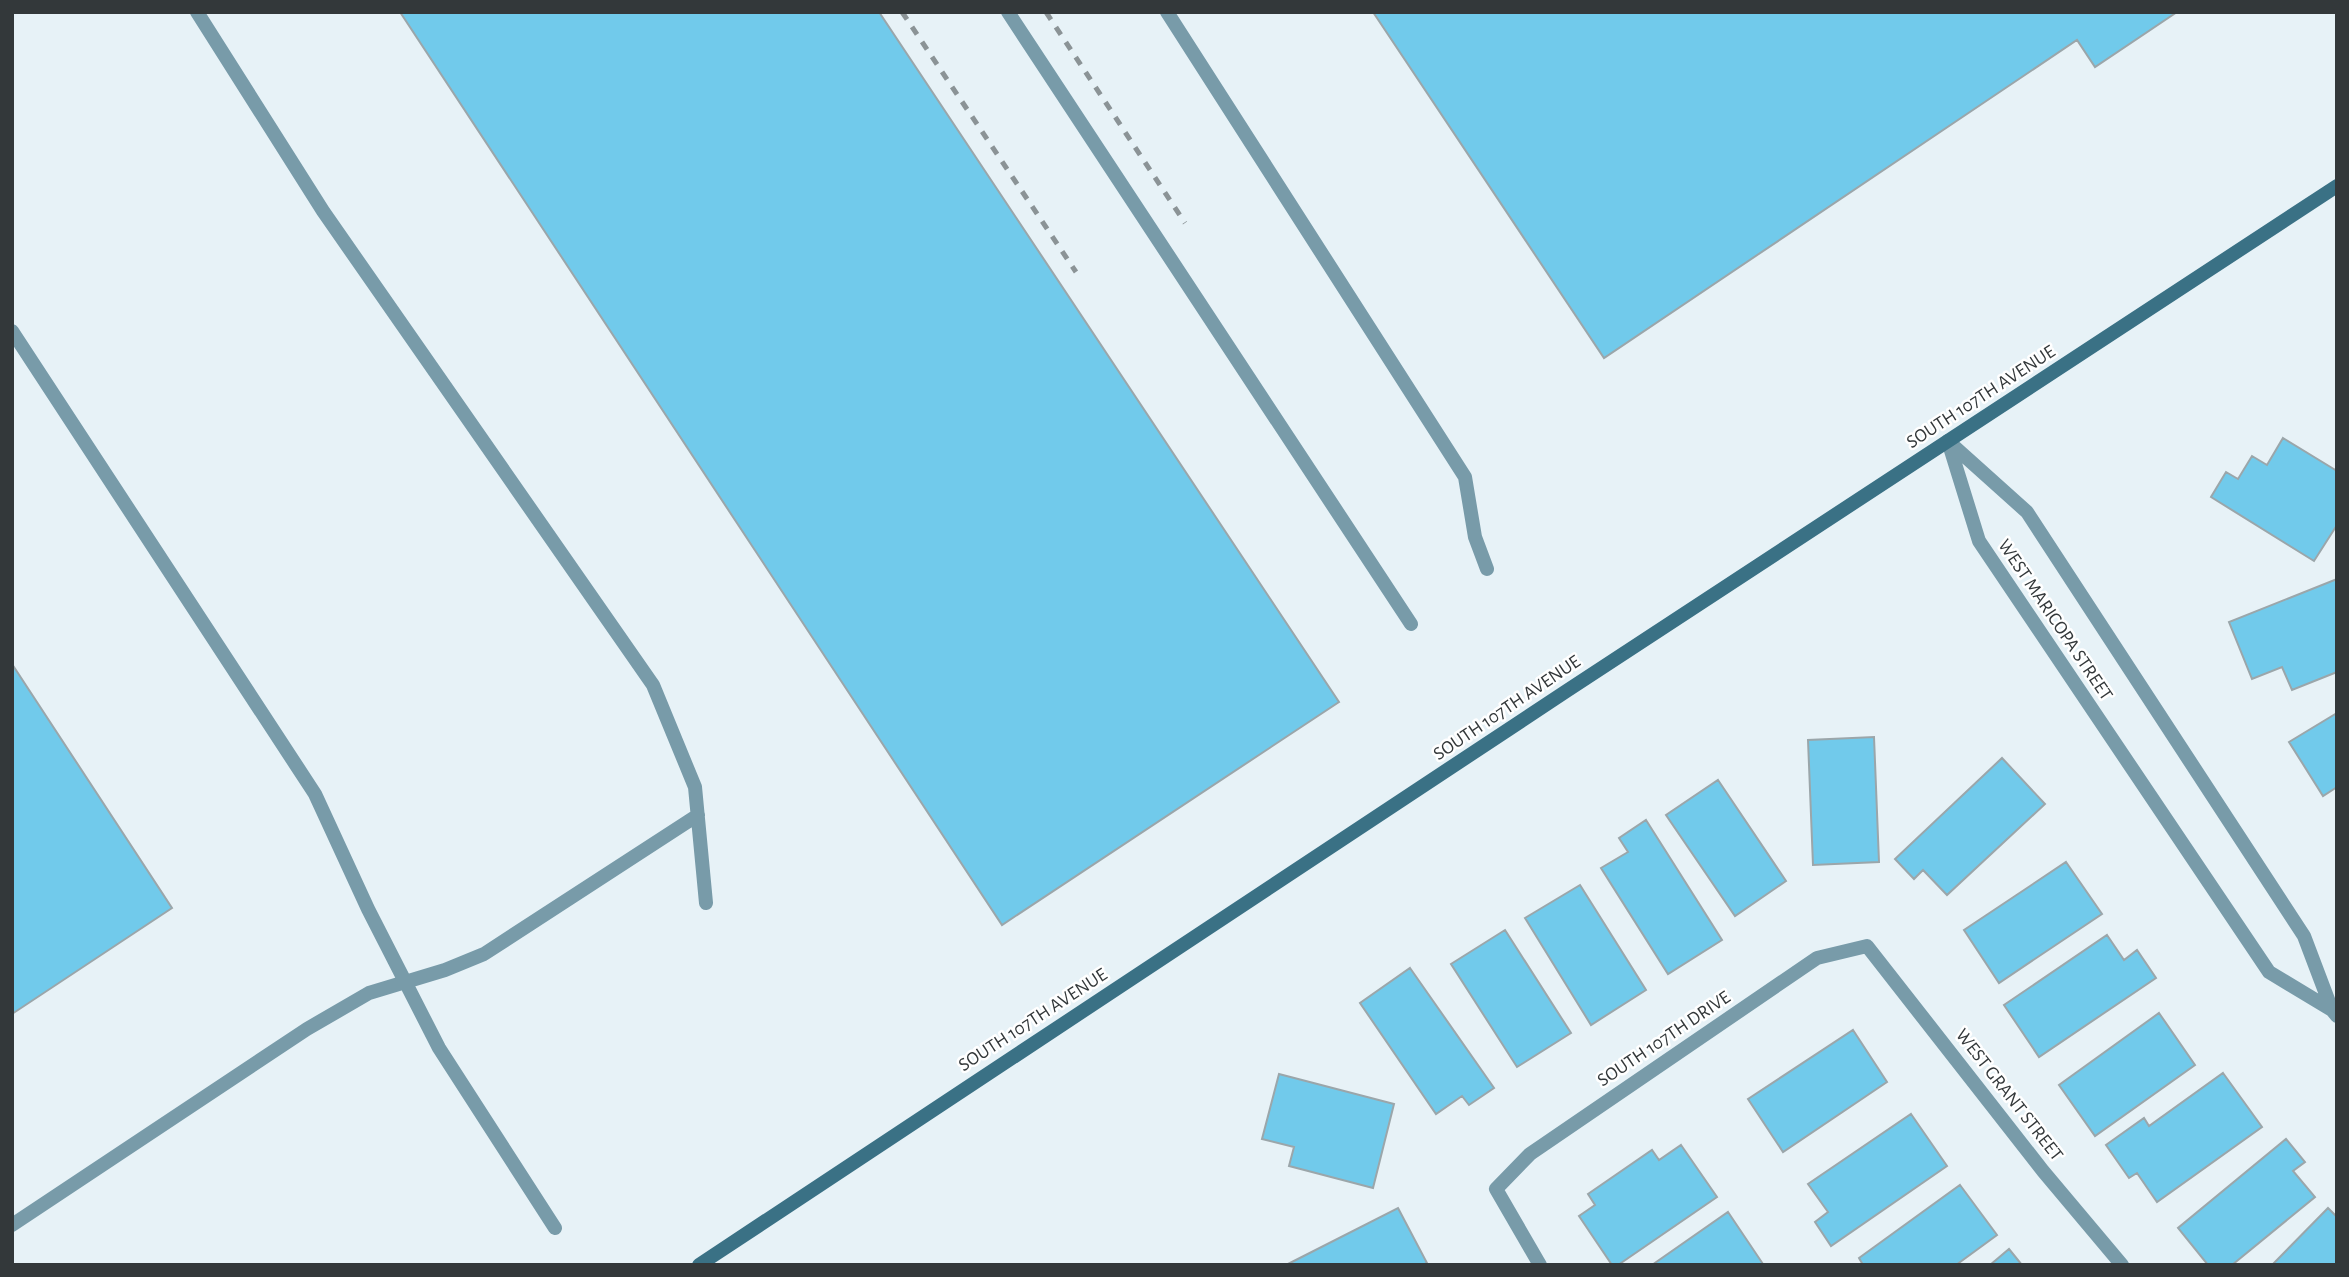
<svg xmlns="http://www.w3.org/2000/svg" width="2349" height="1277" font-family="'Alegreya Sans',sans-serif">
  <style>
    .building { fill: #71caeb; stroke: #9ba6aa; stroke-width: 2 }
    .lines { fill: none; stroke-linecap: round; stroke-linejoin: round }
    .service { stroke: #789ba9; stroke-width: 14 }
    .minor { stroke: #789ba9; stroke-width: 14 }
    .tertiary { stroke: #789ba9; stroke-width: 14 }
    .secondary { stroke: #3a7185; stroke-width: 14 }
    .rail { stroke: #8b9396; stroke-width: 5; stroke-dasharray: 9 9; stroke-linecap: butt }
    .labels { text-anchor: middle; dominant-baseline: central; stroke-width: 5; stroke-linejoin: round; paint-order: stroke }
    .street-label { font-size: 19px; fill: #33383a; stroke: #fff }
  </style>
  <rect width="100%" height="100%" fill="#e7f2f7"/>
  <!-- building -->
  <path class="building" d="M400,12H879L1339,702L1002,925Z
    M1373,12H2177L2095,67L2077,40L1604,358Z
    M2283,438L2337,471V525L2314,561L2211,497L2226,472L2238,479L2252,456L2267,465Z
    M2337,579V672L2292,690L2282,667L2252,679L2229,622Z
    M12,664L172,908L12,1014Z
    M2337,713V787L2323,796L2289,742Z
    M1874,737L1879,862L1813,865L1808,740Z
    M2002,758L2045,804L1947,895L1923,870L1914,879L1895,859Z
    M1718,780L1786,881L1735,916L1666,815Z
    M1646,820L1722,940L1668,974L1601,868L1628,852L1619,838Z
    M2066,862L2102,914L1999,983L1964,930Z
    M1580,885L1646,990L1591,1025L1525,918Z
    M1505,930L1571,1033L1517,1067L1451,964Z
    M2107,935L2124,960L2137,950L2156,978L2039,1057L2004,1005Z
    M1410,968L1494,1088L1469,1105L1462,1096L1436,1114L1360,1003Z
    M2159,1013L2195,1065L2095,1136L2059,1085Z
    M1853,1030L1887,1082L1783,1152L1748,1099Z
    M2223,1073L2262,1127L2157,1202L2137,1173L2129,1178L2106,1145L2144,1118L2149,1126Z
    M1279,1074L1394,1104L1373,1188L1289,1166L1294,1147L1262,1139Z
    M1911,1114L1947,1166L1831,1246L1815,1222L1828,1212L1808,1184Z
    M2286,1139L2305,1162L2293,1171L2315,1197L2232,1265H2208L2178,1228Z
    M1681,1145L1717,1197L1618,1265H1612L1579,1216L1595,1205L1588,1194L1652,1150L1659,1160Z
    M1960,1185L1997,1235L1956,1265H1863L1859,1258Z
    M1398,1208L1427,1263L1423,1265H1286Z
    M2328,1208L2337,1217V1265H2272Z
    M1728,1212L1763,1264L1761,1265H1652Z
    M2009,1249L2022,1265H1990Z"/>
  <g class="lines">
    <!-- service -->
    <path class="service" d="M197,12L323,211L653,685L695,787L706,903
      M1008,12L1411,624
      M1167,12L1465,477L1475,537L1487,569
      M12,331L315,794L368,909L439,1048L555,1228
      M12,1225L307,1029L369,993L445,970L484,954L698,815"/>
    <!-- minor -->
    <path class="minor" d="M1540,1265L1496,1189L1530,1154L1817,958L1867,946L2043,1171L2122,1265"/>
    <!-- tertiary -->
    <path class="tertiary" d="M1948,441L1979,541L2269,972L2332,1010L2337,1016
      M1949,442L2027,512L2304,936L2332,1010"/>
    <!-- secondary -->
    <path class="secondary" d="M699,1265L1568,690L2337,186"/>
    <!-- rail -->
    <path class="rail" d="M902,12L1076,272
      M1046,12L1185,223"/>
  </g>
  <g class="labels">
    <!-- street labels -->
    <g class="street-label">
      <text transform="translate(1981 397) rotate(-33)">SOUTH 107TH AVENUE</text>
      <text transform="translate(2055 620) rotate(56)">WEST MARICOPA STREET</text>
      <text transform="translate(1507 708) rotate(-34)">SOUTH 107TH AVENUE</text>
      <text transform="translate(1033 1020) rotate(-33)">SOUTH 107TH AVENUE</text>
      <text transform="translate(1664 1039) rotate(-34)">SOUTH 107TH DRIVE</text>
      <text transform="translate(2009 1095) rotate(52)">WEST GRANT STREET</text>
    </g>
  </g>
  <!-- border -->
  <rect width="2349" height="1277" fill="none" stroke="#33383a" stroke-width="28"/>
</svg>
